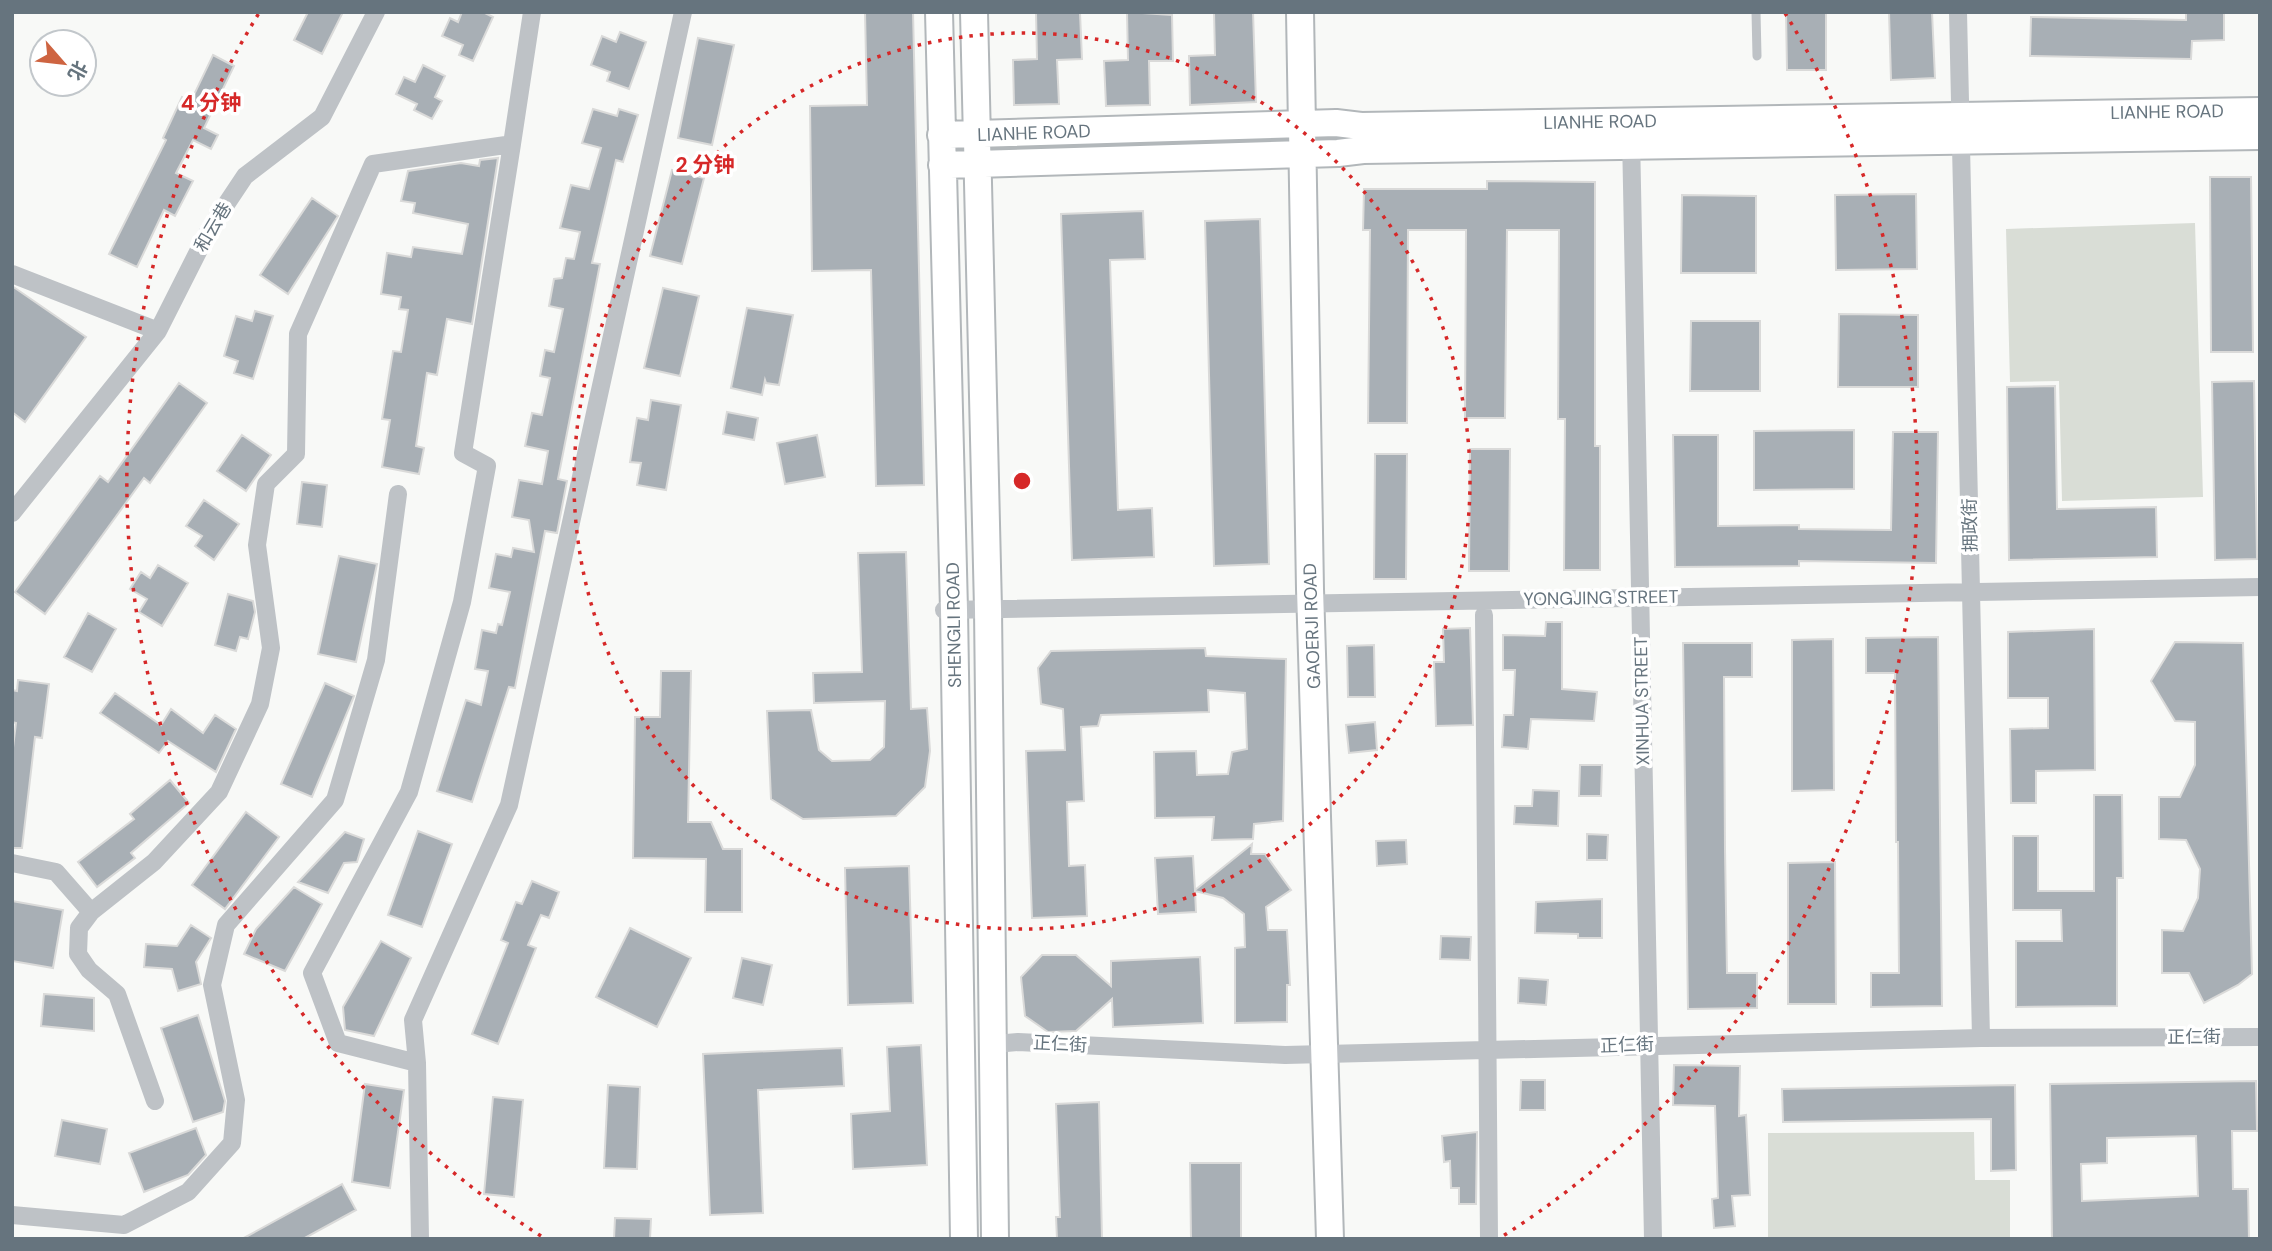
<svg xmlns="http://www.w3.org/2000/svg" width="2272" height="1251" font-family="'DM Sans','Noto Sans SC',sans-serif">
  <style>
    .green { fill: #d9ddd6 }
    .building { fill: #a8afb5; stroke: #dadad9; stroke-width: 2; fill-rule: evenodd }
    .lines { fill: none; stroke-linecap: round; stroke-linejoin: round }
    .primary-casing { stroke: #b2b7ba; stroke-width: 30 }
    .service { stroke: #bec2c6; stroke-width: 9 }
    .minor { stroke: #bec2c6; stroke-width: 18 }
    .primary { stroke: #fff; stroke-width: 26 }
    .ring { fill: none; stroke: #d62828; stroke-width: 3.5; stroke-dasharray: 3.5 7 }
    .labels { text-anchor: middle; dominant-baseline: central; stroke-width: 7; stroke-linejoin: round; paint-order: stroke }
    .street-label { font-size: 18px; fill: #66747e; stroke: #fff }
    .centre { fill: #d62828; stroke: #fff; stroke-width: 3.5 }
    .ring-label { font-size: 21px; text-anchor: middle; font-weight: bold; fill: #d62828; stroke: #fff; stroke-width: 7; stroke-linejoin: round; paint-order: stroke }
  </style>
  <rect width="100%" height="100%" fill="#f8f9f7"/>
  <!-- green -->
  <path class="green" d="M2195,223L2203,497L2062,501L2059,381L2010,382L2006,229Z
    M1974,1132L1975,1180H2010V1239H1768V1133Z"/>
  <!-- building -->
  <path class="building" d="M308,12H343L322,54L294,40Z
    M462,12H483L493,17L473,61L459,55L463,45L442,36L450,18L458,22Z
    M865,12H913L924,485L876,486L871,270L812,271L810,106L867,105Z
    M1036,12L1080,13L1082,59L1057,60L1059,104L1014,105L1013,60L1037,59Z
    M1127,12L1172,15L1173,61H1149L1150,105L1106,106L1104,61L1128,60Z
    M1214,12H1253L1256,102L1190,105L1189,56L1215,55Z
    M1786,12H1826V70H1787Z
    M1889,12H1932L1935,78L1891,80Z
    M2186,12H2224V40L2192,41L2191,59L2030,56L2031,17L2186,20Z
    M620,32L646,42L629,89L607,81L610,72L591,65L602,36L616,42Z
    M698,38L734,45L712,145L678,138Z
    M213,55L234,66L204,128L218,135L211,149L193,140L176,173L193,181L175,216L164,210L137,267L109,254L166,140L163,138L182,97L191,101Z
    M423,65L445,76L435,97L442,101L432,119L414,110L417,104L396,94L404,77L415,82Z
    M593,109L617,116L619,109L638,115L623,162L616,160L592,263L600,264L558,479L567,481L557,533L545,531L515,688L509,687L472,802L437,791L466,700L481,705L488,671L475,669L482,630L496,633L498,624L502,625L510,592L489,588L496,554L511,557L513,548L534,552L529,520L512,517L519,480L542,484L548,451L525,446L532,413L542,415L550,378L540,376L545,350L554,352L563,309L549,306L554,279L562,278L566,258L574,259L580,232L560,228L571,185L589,189L601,148L582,143Z
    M498,158L472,324L447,319L437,375L427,373L416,446L424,448L419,474L382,467L390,420L382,419L393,351L401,352L408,310L399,309L401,297L381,294L387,253L411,257L413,247L462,254L468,224L413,213L415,203L401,201L408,171L461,163L479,166L480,160Z
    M672,170L704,178L682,264L650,256Z
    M2210,177H2251L2253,352H2211Z
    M1487,181L1595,182V446H1600V570H1564L1565,419H1558L1559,230H1507L1505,418H1465L1466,230H1408L1407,423H1368L1370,230H1363L1364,189H1487Z
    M1916,194L1917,269L1836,270L1835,195Z
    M1682,195L1756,196V273H1681Z
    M312,198L338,216L288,294L260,275Z
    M1143,211L1145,259L1110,260L1118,510L1152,508L1154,557L1072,560L1061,214Z
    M1260,219L1269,564L1214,566L1205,221Z
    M12,286L86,337L25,422L12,412Z
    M663,288L699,296L680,376L644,368Z
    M747,308L793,315L779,385L766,383L765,380L762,395L731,388Z
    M255,311L273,316L253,379L234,373L238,361L224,356L236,316L252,321Z
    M1839,314L1918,315V387H1838Z
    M1691,321H1760V391H1690Z
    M2254,381L2257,559L2215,560L2212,382Z
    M179,383L207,403L150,483L144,478L45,614L15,592L100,476L108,482Z
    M2055,386L2057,509L2156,507L2157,557L2009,560L2007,387Z
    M651,400L681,405L666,490L637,485L641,463L630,462L637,418L648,420Z
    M727,412L758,418L754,440L723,434Z
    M1854,430V489L1754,490V431Z
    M1893,432H1938L1936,563L1799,561V566L1675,567L1673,435H1718V526L1799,525V529L1891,530Z
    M242,435L271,455L246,491L217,471Z
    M817,435L825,477L785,484L777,443Z
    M1470,449H1510L1509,571H1469Z
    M1375,454H1407L1406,579H1374Z
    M302,482L327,485L322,527L297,524Z
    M204,500L239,524L214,560L195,546L202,536L186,526Z
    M906,552L911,709L927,708L930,751L925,787L896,816L803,819L771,799L767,711L811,710L819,750L832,761L870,760L884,747L885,701L814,703L813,673L862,672L858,553Z
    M339,556L377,564L356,662L318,654Z
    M158,565L188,583L162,626L139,612L147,599L130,589L141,572L150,578Z
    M228,594L253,601L255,612L248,639L240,637L236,651L215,645Z
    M88,613L116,629L92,672L64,657Z
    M1546,622H1562V689L1597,692L1594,721L1531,719L1528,749L1502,747L1504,715H1513L1515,670H1503V635L1545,636Z
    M1470,628L1473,725L1436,726L1434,662H1444L1443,629Z
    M2094,629L2095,770L2036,771V803H2011L2010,729L2048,728V698H2008V632Z
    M1938,637L1942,1006L1871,1007V973H1899L1898,842H1896L1895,673H1866V638Z
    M1833,639L1834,790L1792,791V640Z
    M2175,642L2243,643L2252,974L2238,985L2204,1003L2189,973H2162V930L2183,931L2198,898L2200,869L2186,840L2159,839V797H2180L2195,765V722L2175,721L2151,681Z
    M1683,643H1752V677H1724L1725,849L1727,973H1757V1008L1688,1009Z
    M1374,645L1375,697H1348L1347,646Z
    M1205,648L1206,656L1286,659L1283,821L1254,824L1253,839L1212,840L1214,817L1155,818L1154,752L1196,751L1197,775L1228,774L1232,752L1247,749L1245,693L1208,690L1209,712L1101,715L1098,726L1081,727L1084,801L1067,802L1069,866L1085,865L1087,916L1032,918L1026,751L1065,750L1063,709L1041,704L1038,668L1051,651Z
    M661,671H691L688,822H711L723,849H742V912H705L706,859L633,858L635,717H660Z
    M18,680L49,684L42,738L35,737L22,848H12V756L16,723L12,722V690L17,691Z
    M325,683L354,696L312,797L281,784Z
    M115,693L161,725L171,709L203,733L215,715L236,729L216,772L168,741L159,753L100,713Z
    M1375,722L1377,750L1349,753L1346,725Z
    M1580,765H1602L1601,796H1579Z
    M170,780L189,803L131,853L135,858L97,887L78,862L134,819L130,814Z
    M1533,790L1559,791L1558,826L1514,824L1515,806H1532Z
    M2094,795H2122L2123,878H2117V1006L2016,1007V941H2062L2061,910H2013V836H2038V891H2094Z
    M246,812L279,837L225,909L192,885Z
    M418,831L452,844L422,927L388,915Z
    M345,832L364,839L357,862L344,863L328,893L298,882Z
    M1587,834L1608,835L1607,860H1587Z
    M1406,840L1407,864L1377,866L1376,841Z
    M1252,844L1251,854H1265L1291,890L1266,907L1268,930H1287L1290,985H1287V1022L1235,1023V948L1245,947L1244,914L1223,898L1195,891L1196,912L1158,914L1155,858L1193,856L1195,890Z
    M1835,862L1836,1004H1788V863Z
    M909,866L913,1003L848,1005L845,868Z
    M532,881L559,892L549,918L541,915L528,945L536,948L498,1044L472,1034L508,943L501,940L516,902L522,904Z
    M294,887L322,904L285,971L244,954L256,929Z
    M1602,899V938H1578V934L1535,933L1536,902Z
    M12,901L63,910L53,968L12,961Z
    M191,925L211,938L196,962L201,984L178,991L172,969L144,967L146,944L177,946Z
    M630,928L691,958L657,1027L596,997Z
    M1441,936L1471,937L1470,960L1440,959Z
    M381,941L411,958L374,1036L345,1030L343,1007Z
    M1042,955H1076L1111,986V961L1200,957L1203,1023L1113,1027L1112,999L1076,1031L1048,1032L1025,1016L1021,977Z
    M742,958L772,965L763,1005L733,998Z
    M1519,978L1548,980L1546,1005L1518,1003Z
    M44,994L94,998V1031L41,1026Z
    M198,1015L225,1101L223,1112L193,1122L161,1028Z
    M921,1045L927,1165L853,1169L851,1114L890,1111L887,1047Z
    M842,1048L844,1086L758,1090L763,1213L710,1215L703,1054Z
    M1674,1065L1740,1066L1739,1116L1746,1115L1750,1195L1732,1196L1735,1226L1714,1228L1712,1199L1718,1198L1715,1106L1673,1105Z
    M1521,1080H1545V1110H1520Z
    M2256,1081L2257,1131H2232L2233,1189H2248L2249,1239H2052L2050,1084ZM2196,1136L2198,1196L2082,1201L2081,1164L2107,1163V1138Z
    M365,1084L404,1090L390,1188L352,1182Z
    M608,1085L640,1087L637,1169L604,1168Z
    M2015,1085L2016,1170L1991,1171V1119L1783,1122L1782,1089Z
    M493,1097L523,1100L514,1197L484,1194Z
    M1099,1102L1102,1239H1057L1056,1217H1060L1056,1104Z
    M62,1120L107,1129L100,1164L55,1156Z
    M196,1128L206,1155L188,1175L144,1192L129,1153Z
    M1477,1132L1476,1204H1459V1188H1451L1450,1161L1444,1162L1442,1136Z
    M1190,1163H1241V1239H1191Z
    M342,1184L356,1210L303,1239H242Z
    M615,1218L651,1219L650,1239H614Z"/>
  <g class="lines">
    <!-- primary casing -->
    <g class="primary-casing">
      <path id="primary" d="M939,12L954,610L964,1239
        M974,12L988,609L995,1239
        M1300,12L1310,589L1330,1239
        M941,135L1336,123L1361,126L2260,111
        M942,165L1338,153L1363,150L2260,136"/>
    </g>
    <!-- service -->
    <path class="service" d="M1756,12L1757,56"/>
    <!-- minor -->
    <path class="minor" d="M1958,12L1981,1038
      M1631,136L1653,1239
      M12,274L158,331L209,230L245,176L322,117L376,12
      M12,513L158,331
      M944,610L2260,587
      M1484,615L1489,1239
      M12,863L56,872L91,912
      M995,1044L1018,1042L1285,1055L1981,1038L2260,1037
      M417,1063L413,1020L509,805L683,12
      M155,1101L117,994L89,970L78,954L79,928L91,912L154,862L219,792L260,704L271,648L257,545L266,484L296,454L298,334L373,164L512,144L532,12
      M12,1215L124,1225L188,1192L232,1143L236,1100L212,985L226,925L335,800L376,660L398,494
      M420,1239L417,1063L338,1043L312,973L409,792L462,602L487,466L463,453L512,144"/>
    <!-- primary -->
    <use href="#primary" class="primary"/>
  </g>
  <!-- distance rings -->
  <g class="ring">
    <circle cx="1022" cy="481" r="448"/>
    <path d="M541 1236A895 895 0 0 1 259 13M1785 13A895 895 0 0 1 1503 1236"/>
  </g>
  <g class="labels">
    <!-- street labels -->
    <g class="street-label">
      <text transform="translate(2167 112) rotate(-1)">LIANHE ROAD</text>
      <text transform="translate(1600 122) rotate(-1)">LIANHE ROAD</text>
      <text transform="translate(1034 133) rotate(-2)">LIANHE ROAD</text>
      <text transform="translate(213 227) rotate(-59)">和云巷</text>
      <text transform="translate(1970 525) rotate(-91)">拥政街</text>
      <text transform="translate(1601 598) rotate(-1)">YONGJING STREET</text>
      <text transform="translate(954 625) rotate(-91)">SHENGLI ROAD</text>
      <text transform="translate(1312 626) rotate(-92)">GAOERJI ROAD</text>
      <text transform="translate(1642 701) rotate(-91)">XINHUA STREET</text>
      <text x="2194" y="1037">正仁街</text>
      <text transform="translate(1060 1044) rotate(3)">正仁街</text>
      <text transform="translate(1627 1045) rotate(-2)">正仁街</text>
    </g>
  </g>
  <circle cx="1022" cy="481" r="10" class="centre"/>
  <g class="ring-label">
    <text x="211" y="110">4 分钟</text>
    <text x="705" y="172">2 分钟</text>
  </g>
  <!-- border -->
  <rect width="2272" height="1251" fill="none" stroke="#66747e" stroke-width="28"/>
  <!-- north arrow -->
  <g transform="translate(63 63) rotate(118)"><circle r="33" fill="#ffffff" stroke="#c2c7cb" stroke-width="2"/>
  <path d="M0-5L12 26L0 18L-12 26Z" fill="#ce6441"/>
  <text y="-10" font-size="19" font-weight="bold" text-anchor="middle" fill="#66747e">北</text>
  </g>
</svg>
